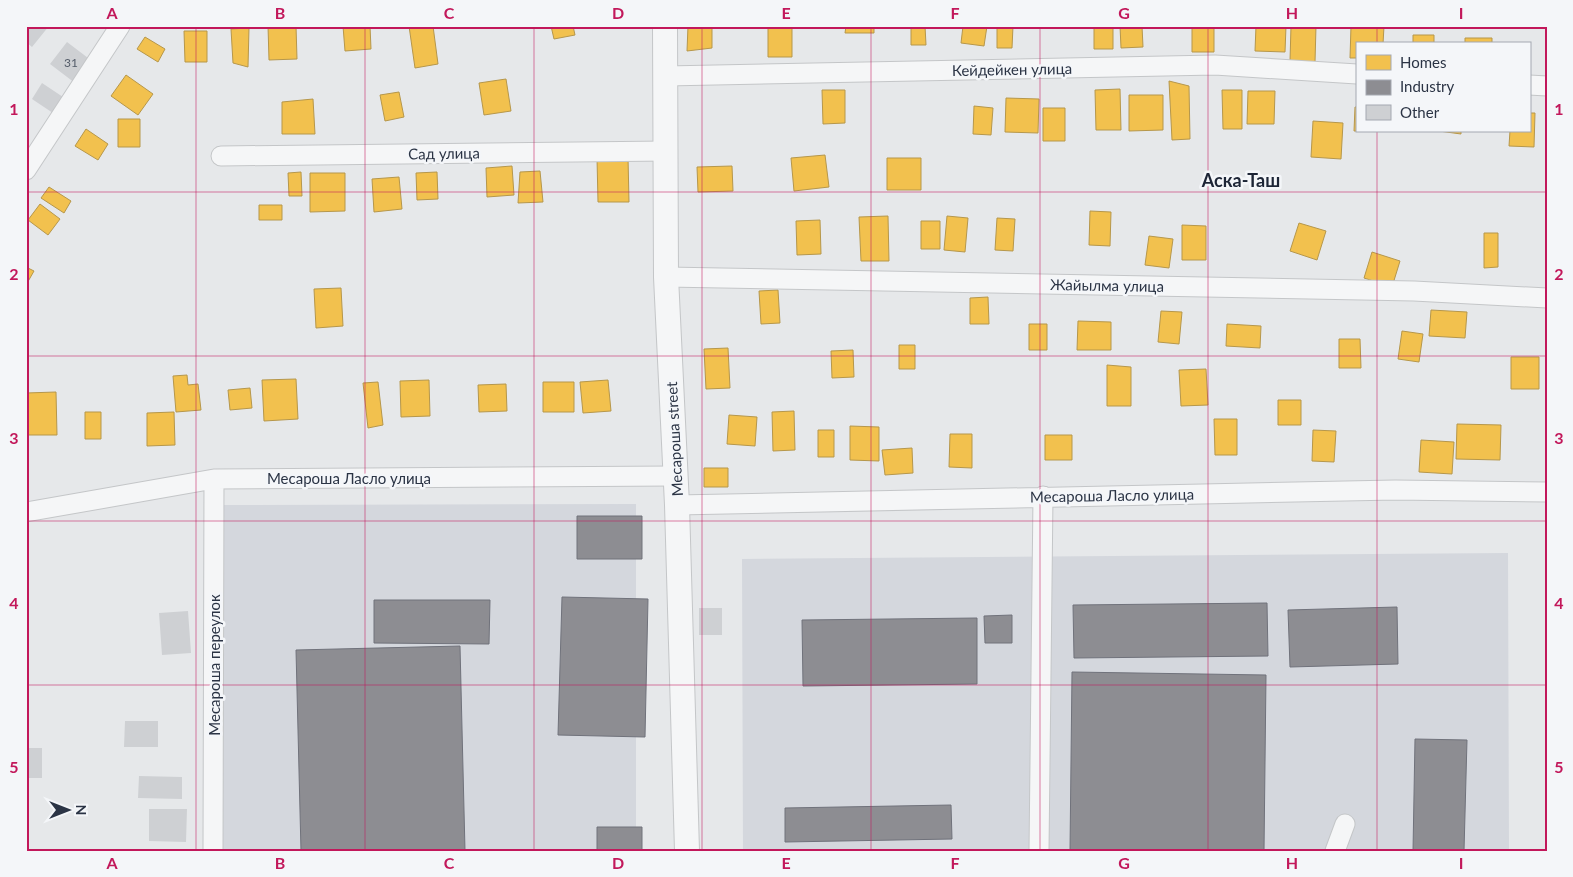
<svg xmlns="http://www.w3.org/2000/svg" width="1573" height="877" font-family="Lato,sans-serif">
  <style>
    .built { fill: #d4d7dd }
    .homes { fill: #f2c14e; stroke: #b6974b }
    .industry { fill: #8d8d92; stroke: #70727b }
    .building { fill: #ced0d3 }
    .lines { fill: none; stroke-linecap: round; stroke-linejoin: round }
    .minor-casing { stroke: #c4c6c8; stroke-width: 21 }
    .tertiary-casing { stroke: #c4c6c8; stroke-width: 26 }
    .minor { stroke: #f5f6f7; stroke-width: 19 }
    .tertiary { stroke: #f5f6f7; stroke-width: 24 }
    .grid { fill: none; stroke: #c2185b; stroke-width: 1; stroke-opacity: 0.55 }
    .labels { text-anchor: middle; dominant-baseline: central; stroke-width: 5; stroke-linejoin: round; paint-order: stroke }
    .number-label { font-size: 12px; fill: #545c69 }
    .street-label { font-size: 15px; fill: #2b3445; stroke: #f4f6f9 }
    .quarter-label { font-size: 18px; font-weight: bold; fill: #1d2536; stroke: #f4f6f9 }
    .neatline { fill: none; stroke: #c2185b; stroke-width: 2 }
    .grid-label { font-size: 16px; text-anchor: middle; font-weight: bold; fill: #c2185b }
  </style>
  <rect width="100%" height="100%" fill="#e6e8ea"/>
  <!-- built -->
  <path class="built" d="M636,504V851H223L222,505Z
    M1508,553L1509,851H743L742,559Z"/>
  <!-- homes -->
  <path class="homes" d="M268,26H296L297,59L269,60Z
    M314,26H330V28L314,27Z
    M343,26H370L371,49L345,51Z
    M409,26H433L438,64L415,68Z
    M551,26H573L575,35L554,39Z
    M688,26H712V48L687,51Z
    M768,26H792V57H768Z
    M846,26H874V33H845Z
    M911,26H925L926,45H911Z
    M963,26H987L984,46L961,43Z
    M997,26H1013L1012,48H997Z
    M1094,26H1113V49H1094Z
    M1120,26H1142L1143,47L1121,48Z
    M1192,26H1214V52H1192Z
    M1256,26H1286L1285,52L1255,51Z
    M1291,26H1316L1315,62L1290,61Z
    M1351,26H1384L1383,44H1357V58H1350Z
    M249,28L248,67L233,63L231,29Z
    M184,31H207V62H185Z
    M1413,35H1434V44H1413Z
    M145,37L165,49L158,62L137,49Z
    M1465,38H1492V44H1465Z
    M126,75L153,94L138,115L111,96Z
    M506,79L511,111L484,115L479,83Z
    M1169,81L1189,86L1190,139L1172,140Z
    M1120,89L1121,130H1096L1095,90Z
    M822,90H845V123L823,124Z
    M1222,90H1242V129H1223Z
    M1248,91H1275L1274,124H1247Z
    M399,92L404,117L385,121L380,95Z
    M1129,95H1163V130L1129,131Z
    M1006,98L1039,99L1038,133L1005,132Z
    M313,99L315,134H282V102Z
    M974,106L993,108L991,135L973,134Z
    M1355,107H1357V131H1354Z
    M1043,108H1065V141H1043Z
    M1529,113H1535L1534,147L1509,146L1510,131H1529Z
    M118,119H140V147H118Z
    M1313,121L1343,123L1341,159L1311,157Z
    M86,129L108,144L98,160L75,146Z
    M1439,131H1461V134Z
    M825,155L829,187L794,191L791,158Z
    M628,157L629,202H598L597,158Z
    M887,158H921V190H887Z
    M512,166L514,195L487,197L486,168Z
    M732,166L733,191L698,192L697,167Z
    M540,171L543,202L518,203L520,172Z
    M301,172L302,196H289L288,173Z
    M437,172L438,199L417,200L416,173Z
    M310,173H345V211L310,212Z
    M399,177L402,209L374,212L372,179Z
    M49,187L71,201L64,213L41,198Z
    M40,204L60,219L48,235L28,220Z
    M259,205H282V220H259Z
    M1090,211L1111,212L1110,246L1089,245Z
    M888,216L889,261H861L859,217Z
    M947,216L968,218L965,252L944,250Z
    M997,218L1015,219L1013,251L995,250Z
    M820,220L821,254L797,255L796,221Z
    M921,221H940V249H921Z
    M1299,223L1326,231L1317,260L1290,251Z
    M1182,225L1206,226V260H1182Z
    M1484,233H1498V267L1484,268Z
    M1149,236L1173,239L1169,268L1145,265Z
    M1372,252L1400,261L1392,287L1364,278Z
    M26,267L34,271L26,285Z
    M341,288L343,326L316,328L314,289Z
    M778,290L780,323L761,324L759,291Z
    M988,297L989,324H970V298Z
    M1431,310L1467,312L1465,338L1429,336Z
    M1161,311L1182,312L1179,344L1158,342Z
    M1078,321L1111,322V350H1077Z
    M1029,324H1047V350H1029Z
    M1227,324L1261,326L1260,348L1226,346Z
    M1402,331L1423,334L1419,362L1398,359Z
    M1339,339H1360L1361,368H1339Z
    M899,345H915V369H899Z
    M728,348L730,388L706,389L704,349Z
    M853,350L854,377L832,378L831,351Z
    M1511,357H1539V389H1511Z
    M1107,365L1131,367V406H1107Z
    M1206,369L1208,405L1181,406L1179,370Z
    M187,375L188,385L198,384L201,410L176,412L173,376Z
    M296,379L298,419L264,421L262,380Z
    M429,380L430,416L401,417L400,381Z
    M608,380L611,411L583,413L580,382Z
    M378,382L383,425L368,428L363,383Z
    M543,382H574V412H543Z
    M506,384L507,411L479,412L478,385Z
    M250,388L252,408L230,410L228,390Z
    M56,392L57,435H26V393Z
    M1278,400H1301V425H1278Z
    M794,411L795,450L773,451L772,412Z
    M85,412H101V439H85Z
    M174,412L175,445L147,446V413Z
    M729,415L757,417L755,446L727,444Z
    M1214,419H1237V455H1215Z
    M1457,424L1501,425L1500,460L1456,459Z
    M850,426L879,427V461L850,460Z
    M818,430H834V457H818Z
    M1313,430L1336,431L1334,462L1312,461Z
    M950,434H972V468L949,467Z
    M1045,435H1072V460H1045Z
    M1421,440L1454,442L1452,474L1419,472Z
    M912,448L913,473L885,475L882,450Z
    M704,468H728V487H704Z"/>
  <!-- industry -->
  <path class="industry" d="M577,516H642V559H577Z
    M562,597L648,599L645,737L558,735Z
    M374,600H490L489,644L374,643Z
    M1267,603L1268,656L1074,658L1073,605Z
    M1397,607L1398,664L1290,667L1288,610Z
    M1012,615V643H985L984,616Z
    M977,618V684L803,686L802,620Z
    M460,646L465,851H301L296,650Z
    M1072,672L1266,675L1264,851H1070Z
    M1415,739L1467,740L1464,851H1413Z
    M951,805L952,839L785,842V808Z
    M597,827H642V851H597Z"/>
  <!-- building -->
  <path class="building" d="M26,26H49L32,47L26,42Z
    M67,42L92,61L75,83L50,64Z
    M42,83L63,97L53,113L32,99Z
    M699,608H722V635H699Z
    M188,611L191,653L162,655L159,613Z
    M125,721H158V747H124Z
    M26,748H42V778H26Z
    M139,776L182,777V799L138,798Z
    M149,809H187L186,842L149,841Z"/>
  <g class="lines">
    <!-- minor casing -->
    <g class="minor-casing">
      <path id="minor" d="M666,76L1215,65L1357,74
        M1529,85L1547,86
        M221,156L667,151
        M26,170L120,26
        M666,277L1414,291L1547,298
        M677,505L1395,490L1547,492
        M26,512L214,479L675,476
        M213,851L214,479
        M1039,851L1043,496
        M1335,851L1345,824"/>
    </g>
    <!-- tertiary casing -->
    <g class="tertiary-casing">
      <path id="tertiary" d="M665,26L666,277L677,505L687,851"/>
    </g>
    <!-- minor -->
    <use href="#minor" class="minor"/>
    <!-- tertiary -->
    <use href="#tertiary" class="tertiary"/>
  </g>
  <!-- grid -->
  <path class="grid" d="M196,26V851M365,26V851M534,26V851M702,26V851M871,26V851M1040,26V851M1208,26V851M1377,26V44M1377,131V851M26,192H1547M26,356H1547M26,521H1547M26,685H1547"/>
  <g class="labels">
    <!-- number labels -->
    <g class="number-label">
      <text x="71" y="62">31</text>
    </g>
    <!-- street labels -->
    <g class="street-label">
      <text transform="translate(1012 69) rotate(-1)">Кейдейкен улица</text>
      <text transform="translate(444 153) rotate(-1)">Сад улица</text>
      <text transform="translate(1107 285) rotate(1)">Жайылма улица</text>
      <text transform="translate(674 439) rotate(-93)">Месароша street</text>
      <text x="349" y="478">Месароша Ласло улица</text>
      <text transform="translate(1112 495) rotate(-1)">Месароша Ласло улица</text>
      <text transform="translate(214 665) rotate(-90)">Месароша переулок</text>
    </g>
    <!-- quarter labels -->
    <g class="quarter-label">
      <text x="1241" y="180">Аска-Таш</text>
    </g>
  </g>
  <!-- border -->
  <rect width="1573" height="877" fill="none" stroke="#f4f6f9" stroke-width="55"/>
  <!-- legend -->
  <rect x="1356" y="42" width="175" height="90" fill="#f4f6f9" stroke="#a4a8b1"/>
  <rect x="1366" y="55" width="25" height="15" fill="#f2c14e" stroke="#a4a8b1"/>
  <text x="1400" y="68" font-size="15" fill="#2b3445">Homes</text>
  <rect x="1366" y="80" width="25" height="15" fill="#8d8d92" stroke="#a4a8b1"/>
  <text x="1400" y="92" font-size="15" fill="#2b3445">Industry</text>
  <rect x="1366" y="105" width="25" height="15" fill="#ced0d3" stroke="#a4a8b1"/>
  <text x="1400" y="118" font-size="15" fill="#2b3445">Other</text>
  <!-- north arrow -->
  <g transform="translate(68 810) rotate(90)" stroke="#f4f6f9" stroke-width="4" paint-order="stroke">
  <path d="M0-4L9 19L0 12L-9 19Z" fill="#2b3445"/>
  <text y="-8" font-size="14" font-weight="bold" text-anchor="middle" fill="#2b3445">N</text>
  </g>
  <rect x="28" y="28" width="1518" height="822" class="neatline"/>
  <g class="grid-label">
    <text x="112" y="19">A</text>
    <text x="280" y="19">B</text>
    <text x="449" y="19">C</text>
    <text x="618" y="19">D</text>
    <text x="786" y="19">E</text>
    <text x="955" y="19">F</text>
    <text x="1124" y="19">G</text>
    <text x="1292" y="19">H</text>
    <text x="1461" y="19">I</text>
    <text x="14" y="115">1</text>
    <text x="1559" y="115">1</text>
    <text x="14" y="280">2</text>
    <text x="1559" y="280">2</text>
    <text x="14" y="444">3</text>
    <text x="1559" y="444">3</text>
    <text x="14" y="609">4</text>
    <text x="1559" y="609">4</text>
    <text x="14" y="773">5</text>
    <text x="1559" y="773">5</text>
    <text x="112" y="869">A</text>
    <text x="280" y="869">B</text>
    <text x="449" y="869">C</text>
    <text x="618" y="869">D</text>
    <text x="786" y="869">E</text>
    <text x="955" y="869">F</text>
    <text x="1124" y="869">G</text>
    <text x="1292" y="869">H</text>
    <text x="1461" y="869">I</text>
  </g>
</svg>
